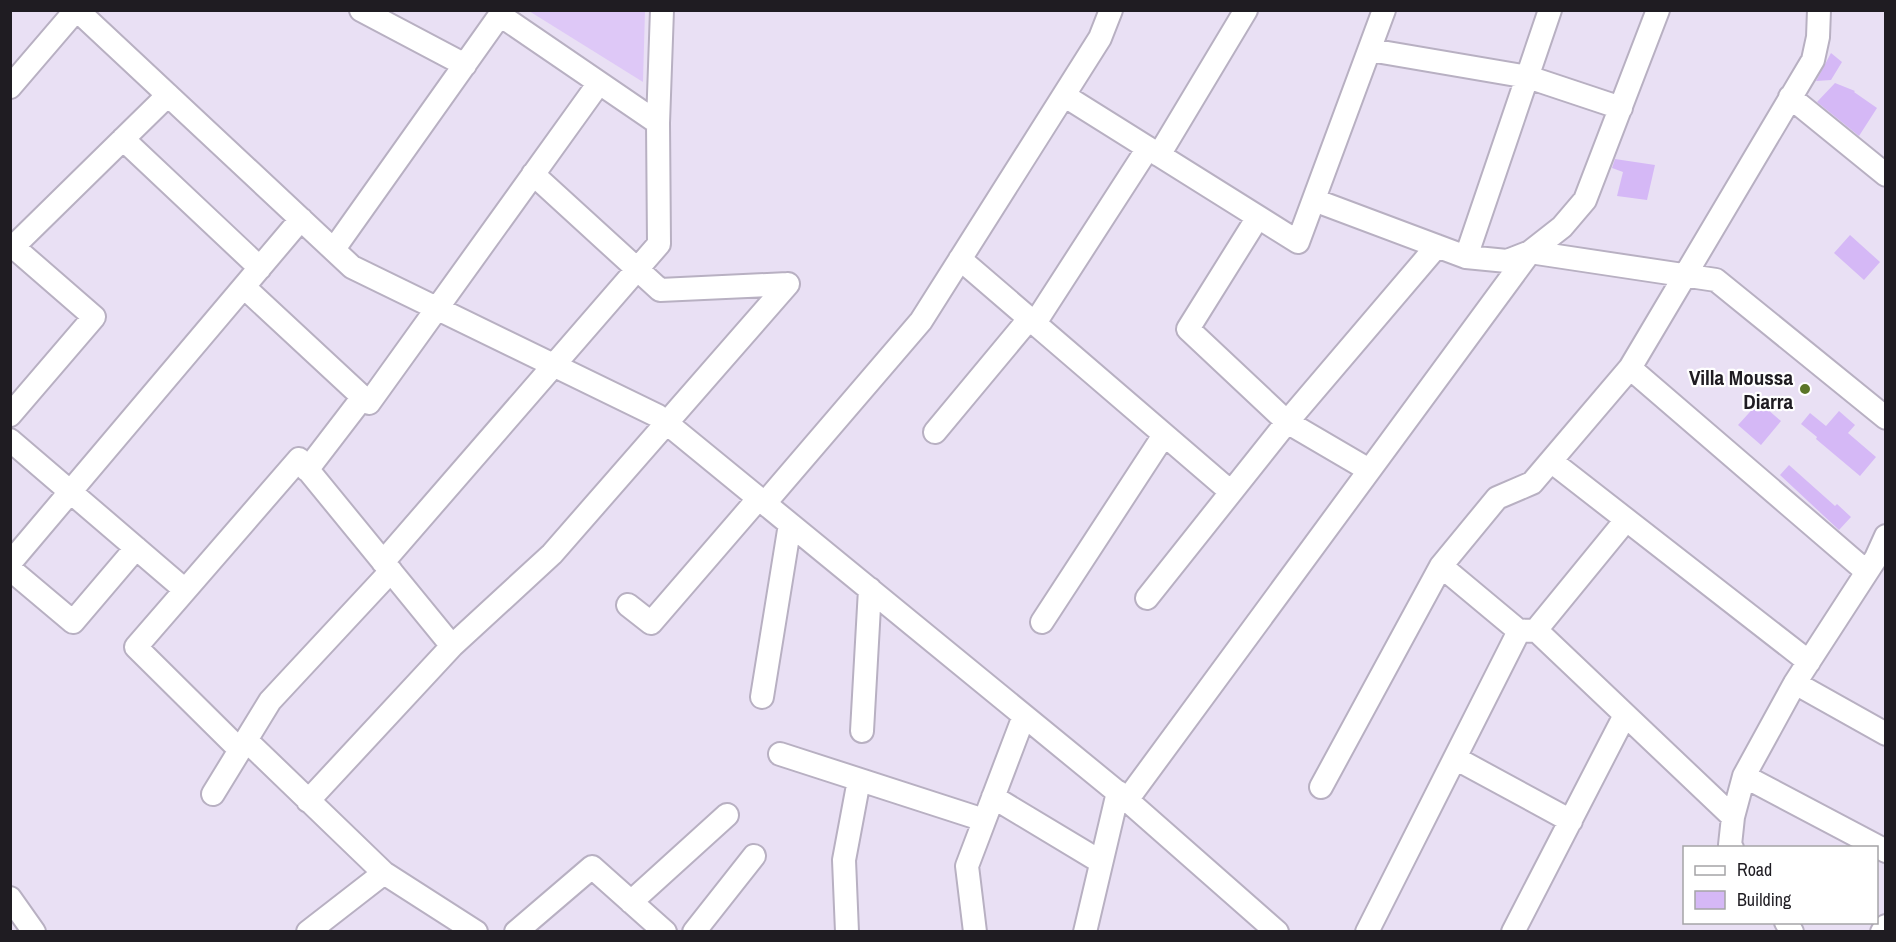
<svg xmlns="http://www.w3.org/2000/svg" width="1896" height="942" font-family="'Archivo Narrow',sans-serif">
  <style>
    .green { fill: #dec8f7 }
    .building { fill: #d5b8f6 }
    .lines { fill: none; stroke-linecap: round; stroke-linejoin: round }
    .minor-casing { stroke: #b8b0c2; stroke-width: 26 }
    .minor { stroke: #fff; stroke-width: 22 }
    .poi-dot { fill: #5b7528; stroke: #fff; stroke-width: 2 }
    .labels { text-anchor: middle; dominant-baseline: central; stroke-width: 4.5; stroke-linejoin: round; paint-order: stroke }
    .poi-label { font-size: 21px; font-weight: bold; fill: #1f1c22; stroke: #fff; text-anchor: end }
  </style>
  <rect width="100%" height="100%" fill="#e9e0f4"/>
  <!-- green -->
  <path class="green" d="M529,11H645L643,82Z"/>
  <!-- building -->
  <path class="building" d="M1831,53L1842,62L1831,80L1816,81Z
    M1835,83L1855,91L1854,92L1877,108L1859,136L1817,102Z
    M1615,159L1655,165L1647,200L1617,196L1623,172L1612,168Z
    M1850,235L1880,262L1864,280L1834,253Z
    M1759,402L1781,421L1761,445L1738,425Z
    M1839,411L1855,425L1848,433L1876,457L1860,476L1816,439L1817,437L1801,424L1810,413L1826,426Z
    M1789,465L1835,506L1837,504L1851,517L1839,530L1780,475Z"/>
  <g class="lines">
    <!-- minor casing -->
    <g class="minor-casing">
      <path id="minor" d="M77,10L352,267L658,416L1127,800
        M361,10L465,65
        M1370,50L1528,77L1621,108
        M10,87L76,10
        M1065,96L1298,242L1384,10
        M1790,97L1886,175
        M123,139L260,268
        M1159,155L1246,10
        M533,174L660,290L788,284
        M1314,200L1466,257L1507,261L1530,252L1716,280L1886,418
        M1258,217L1188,329L1287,422L1369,470
        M10,244L94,317L10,415
        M13,247L168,95
        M334,249L500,15L658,123
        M1466,257L1550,10
        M960,259L1231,492
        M244,287L369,403L599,83
        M1035,323L1148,148
        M1630,368L1867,572
        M935,432L1029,319
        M10,440L185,590
        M1551,461L1809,662
        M307,470L363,397
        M765,503L921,321L1100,38L1111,10
        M383,562L659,244L658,123L662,10
        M10,563L301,219
        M1441,566L1519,631L1536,630L1626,520
        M10,569L73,622L136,548
        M1147,598L1287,422L1437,246
        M628,605L651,623L759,498
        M1042,622L1164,435
        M1536,630L1733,817
        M1795,683L1886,734
        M762,697L790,524
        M862,731L870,589
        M246,740L384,873L476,932
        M240,750L136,647L299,459L452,646
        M780,754L984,820
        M1455,758L1571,821
        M1744,776L1886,851
        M1321,787L1441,566L1497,498L1532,483L1630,368L1813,60L1818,37L1819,10
        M213,794L270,701L391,571
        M993,797L1101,862
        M308,801L452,646L552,554L788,284
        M1732,848L1730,845L1733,817L1744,776L1795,683L1876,558L1886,536
        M10,898L34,932
        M631,902L727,815
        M1786,922L1792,932
        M308,932L384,873
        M516,932L592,867L665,932
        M694,932L754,856
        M847,932L844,860L859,780
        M975,932L967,866L1024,716
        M1085,932L1118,792
        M1277,932L1127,800L1530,252L1562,227L1585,200L1658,10
        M1367,932L1519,631
        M1513,932L1625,715
        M1882,932L1886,926"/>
    </g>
    <!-- minor -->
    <use href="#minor" class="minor"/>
  </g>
  <!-- markers -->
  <circle class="poi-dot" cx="1805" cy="389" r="6"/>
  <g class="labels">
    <!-- poi labels -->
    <g class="poi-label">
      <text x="1793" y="377">Villa Moussa<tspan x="1793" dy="24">Diarra</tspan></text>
    </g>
  </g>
  <!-- border -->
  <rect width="1896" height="942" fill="none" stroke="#1f1c22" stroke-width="24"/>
  <!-- legend -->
  <rect x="1683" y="846" width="195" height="78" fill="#ffffff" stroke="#a5a4a7" stroke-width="1.5"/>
  <rect x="1695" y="866" width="30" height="9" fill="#ffffff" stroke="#a5a4a7" stroke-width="1.5"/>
  <text x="1737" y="876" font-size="18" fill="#1f1c22">Road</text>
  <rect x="1695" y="891" width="30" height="18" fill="#d5b8f6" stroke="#a5a4a7" stroke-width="1.5"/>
  <text x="1737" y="906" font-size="18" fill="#1f1c22">Building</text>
</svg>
